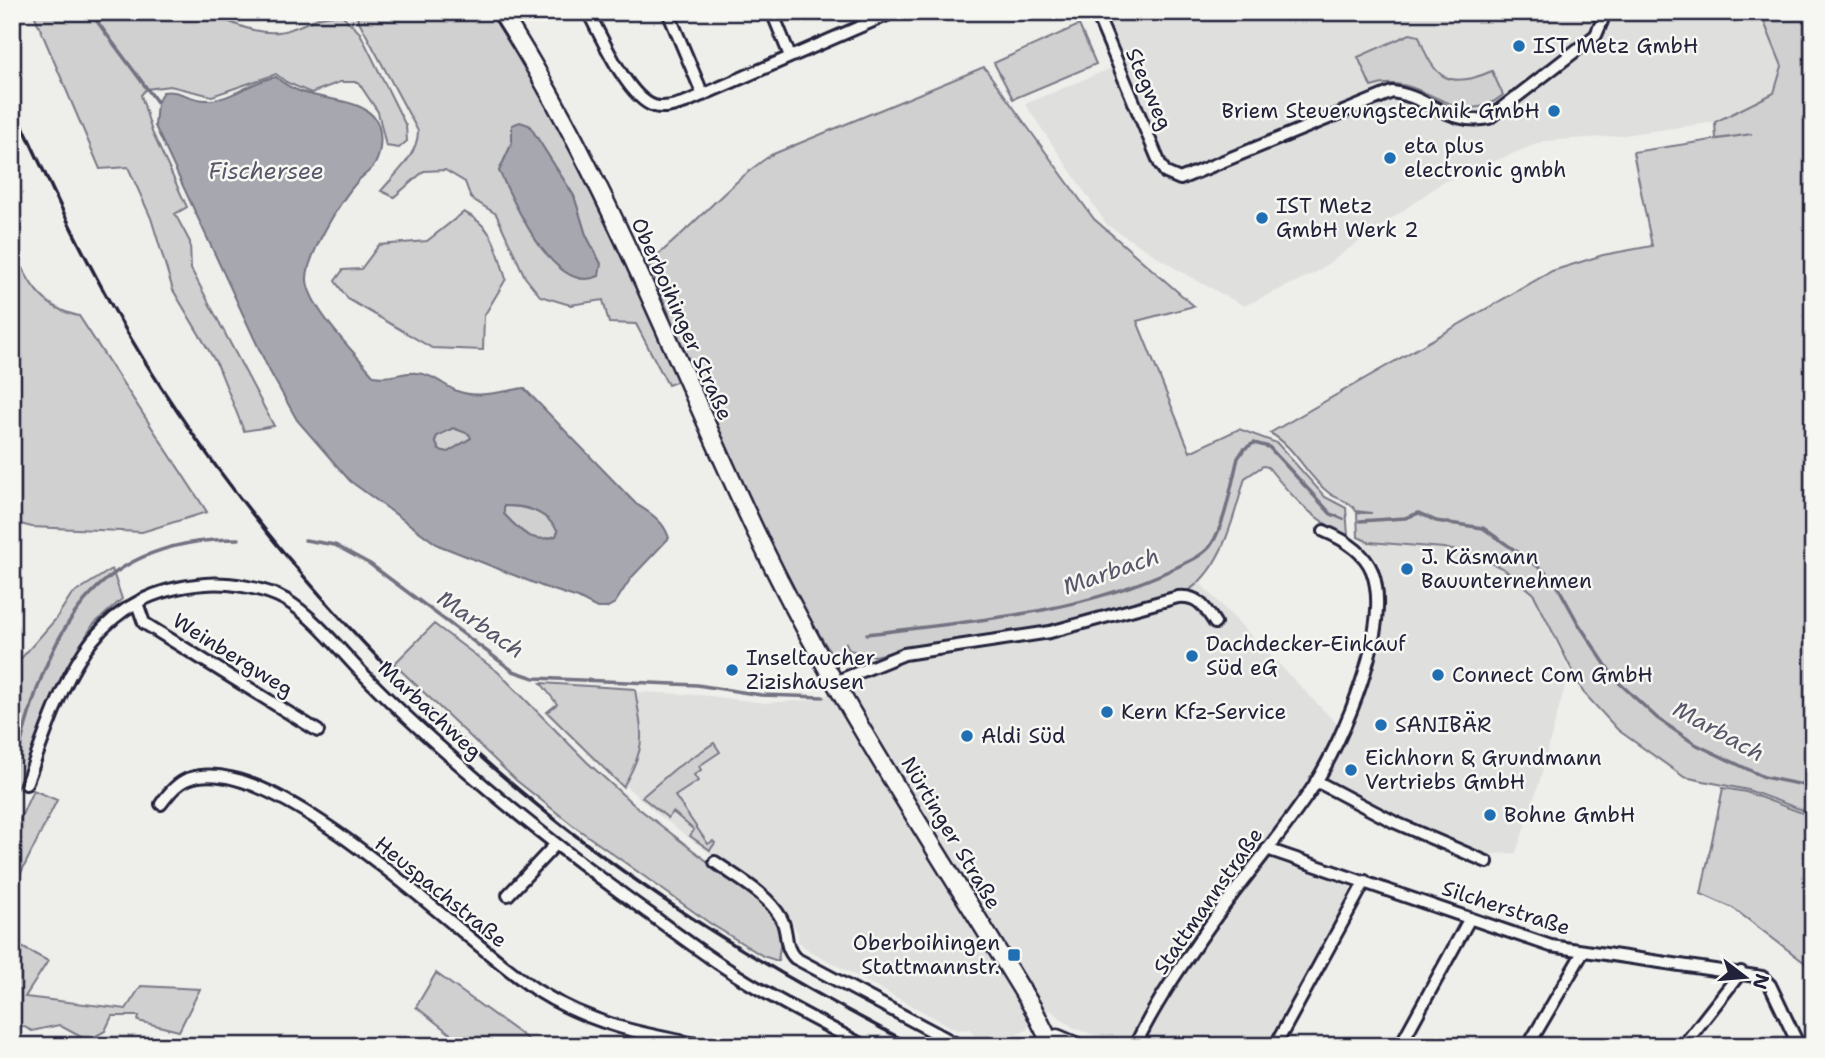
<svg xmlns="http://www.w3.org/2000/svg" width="1825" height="1058" font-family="'Shantell Sans',sans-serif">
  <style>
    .built { fill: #dfdfde }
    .green { fill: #d0d0d1; stroke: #797986; stroke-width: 2; fill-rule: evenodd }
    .water { fill: #a7a7af; stroke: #727281; stroke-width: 2; fill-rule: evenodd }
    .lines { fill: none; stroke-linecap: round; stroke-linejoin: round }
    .stream { stroke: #727281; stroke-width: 3.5 }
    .street-casing { stroke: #22223b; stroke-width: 16 }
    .secondary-casing { stroke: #22223b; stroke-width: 21 }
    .street { stroke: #f6f6f2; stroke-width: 10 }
    .secondary { stroke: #f6f6f2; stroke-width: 16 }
    .rail { stroke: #22223b; stroke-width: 3.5 }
    .poi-dot { fill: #1f6fb2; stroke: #f6f6f2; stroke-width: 2.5 }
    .labels { text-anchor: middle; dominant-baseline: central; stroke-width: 5; stroke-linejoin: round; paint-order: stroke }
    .poi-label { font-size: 21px; fill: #22223b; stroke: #f6f6f2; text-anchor: start }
    .street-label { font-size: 21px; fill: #22223b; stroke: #f6f6f2 }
    .water-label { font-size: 23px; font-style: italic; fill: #575769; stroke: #f6f6f2 }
  </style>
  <rect width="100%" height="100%" fill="#eeeeeb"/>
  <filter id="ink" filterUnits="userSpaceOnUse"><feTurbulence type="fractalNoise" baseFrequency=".0143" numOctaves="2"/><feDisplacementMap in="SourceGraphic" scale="14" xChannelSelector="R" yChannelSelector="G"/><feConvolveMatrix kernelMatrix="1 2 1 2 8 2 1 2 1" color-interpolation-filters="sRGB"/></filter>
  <g filter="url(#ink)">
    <!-- built -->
    <path class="built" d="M1099,12H1760L1782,66L1774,93L1715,122L1617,136L1544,141L1443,182L1315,273L1244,306L1183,273L1107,225L1025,104L1121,64Z
      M1358,537L1369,542L1444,548L1476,556L1504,569L1533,593L1569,670L1539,783L1516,853L1489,854L1470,849L1324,780L1355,710L1376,649L1383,606L1384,583L1378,562Z
      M1198,581L1337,724L1308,784L1258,855L1350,886L1352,896L1308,971L1269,1046H1126L1074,1028L1050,1010L1030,1022L1027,1030L1018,1034L999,1038L975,1037L970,1029L957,1030L810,951L798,942V933L784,910L771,899L660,816L614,776L637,720L638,692L701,695L765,703L824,699L847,667L902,648Z"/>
    <!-- green -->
    <path class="green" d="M33,12H217V16C239,27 267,38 291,29C312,22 318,14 342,15L360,33L406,126L407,141L399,148L386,146L378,112L358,82H340L311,93L286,82L276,74L212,96L170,86L146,89L141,95L152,132L187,207L175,214L190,242L191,269L274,426L244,431L218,366L173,290L151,218L128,167L100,169Z
      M354,12H492L558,120L620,244L679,381L668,385L636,324L609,323L603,300L570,305L540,296L525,277L496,214L471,198L465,182L445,170L424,171L394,197L381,191C396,173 418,155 418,131ZM529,125L574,196L586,235L601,264L499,171L512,143Z
      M1760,12H1813V814L1748,790L1684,777L1618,730L1583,692L1533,593L1504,569L1476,556L1444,548L1369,542L1358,537L1357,513H1372L1356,511C1349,500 1338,500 1329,493C1306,476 1296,447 1270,433L1552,271L1603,255L1652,246L1633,152L1752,134L1716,139L1715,122L1774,93L1782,66Z
      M1079,25L1096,64L1013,99L994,63Z
      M1410,34L1419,36C1433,79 1449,90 1492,71L1503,95C1455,135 1425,69 1371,87L1358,57Z
      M984,67L1094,219L1194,306L1137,321L1190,452L1239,429L1277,443L1325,497L1346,508L1348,536C1314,521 1291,496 1268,467L1263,466L1245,478C1233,518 1223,569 1185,593L1048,629L914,647L875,656L849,650L846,643L839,654L833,656C754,535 704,397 648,263C691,230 726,185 771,155Z
      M464,212C495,228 496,248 506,279L484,316L483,350L432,348L348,299L335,281L343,270L361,269L379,245L427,241Z
      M12,246C27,280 40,308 79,316L207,512L142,532L32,527L12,522Z
      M453,428L470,434L471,438L448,452L439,450L435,441L437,436Z
      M504,506C526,506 546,511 558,531L556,536C532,545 519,530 504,514Z
      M112,569L122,599L93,625L67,667L12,801V674L17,663L55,620L71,595Z
      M434,624L498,672L587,762L633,804L769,909L782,933L778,961L763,956L711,924L575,827L517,781L394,664Z
      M541,683L635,689C642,736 648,744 623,787L547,712L557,704Z
      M714,743L720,752L699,766L701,770L694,775L698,781L675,796L708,844L713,841L715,843L710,850L690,836L694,830L673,812L668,818L642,797L676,768Z
      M1723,788L1746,792L1813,817V969L1733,908L1701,894Z
      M33,790L57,800L12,891V837Z
      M12,942L48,961L25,997L126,1009L141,986L200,989L179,1031L138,1021L139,1016H112L105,1031L94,1037L89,1046H79L83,1038L59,1025L32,1031L12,1021Z
      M436,973L537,1046H466L416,1007Z"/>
    <!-- water -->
    <path class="water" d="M276,77C306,105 352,93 373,116C383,127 382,149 376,162C373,170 363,175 358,181C342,198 306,257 307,280C309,308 356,354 374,376C390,380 402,371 417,373C433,374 444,386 457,391C477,399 504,391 524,388L636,504C650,513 664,521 669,538L631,578L615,603L606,608H597L578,598L544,587L438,545L350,481L297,420L268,368L155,126L157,102L163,92C179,89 190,100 206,100C232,101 252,80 276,77ZM453,428L469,434L471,438L448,452L439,450L435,441L437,436ZM504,506C526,505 546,512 558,531L556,536C532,545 519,530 504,514Z
      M520,122L529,125L574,196L586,235L601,264L599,276C554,297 514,202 499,171L512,143V125Z"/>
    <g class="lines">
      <!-- stream -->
      <path class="stream" d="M90,12L157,102
        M1360,521L1405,518L1419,513L1436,521L1483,528L1543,570L1556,583L1578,623L1615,679L1657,718L1695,744L1764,777L1813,787
        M305,540L335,545L370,564L513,671L534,678L697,685L761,695L823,697
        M867,634C972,621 1079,614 1175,568C1187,562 1203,556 1211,545C1226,522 1231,485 1238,458L1244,449L1254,443L1269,447L1331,514L1343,519
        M12,778C44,645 81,539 239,539"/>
      <!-- street casing -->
      <g class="street-casing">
        <path id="street" d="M588,12C601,36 628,98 654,106C665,109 676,105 686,102L894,12
          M668,12L703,95
          M772,12L790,56
          M1096,12L1160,164L1166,173L1180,179L1392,92C1427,96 1452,127 1489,118L1596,35L1602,21L1599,12
          M137,603L144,623L318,731
          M835,682L904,654L1050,632L1178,597C1199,595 1205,608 1215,623
          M1316,781L1394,822L1487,862
          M26,784C63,689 84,593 205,584C229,582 265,588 286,600C315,618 338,648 362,673C393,705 426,735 459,764C519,817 582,865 647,912C684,939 721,967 761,990C795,1010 830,1027 864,1046
          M161,804C168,794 177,783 188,779C274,746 466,945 538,991C592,1025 646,1035 707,1046
          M1267,849L1551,946L1762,977L1770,985L1799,1046
          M715,862C737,878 767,893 781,918C789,932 783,946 795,958L960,1046
          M508,895L555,845
          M1135,1046C1154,1005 1182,965 1208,928C1241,880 1281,836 1313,787C1343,740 1393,625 1372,571C1364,551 1343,539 1324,531
          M1275,1046L1365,881
          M1400,1046L1470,918
          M1528,1046L1583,952
          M1683,1046L1741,972"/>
      </g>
      <!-- secondary casing -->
      <g class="secondary-casing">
        <path id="secondary" d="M501,12C605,174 672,354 754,528C833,696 938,851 1034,1010L1049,1040
          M1043,1044L1057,1038L1076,1046"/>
      </g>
      <!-- street -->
      <use href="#street" class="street"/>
      <!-- secondary -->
      <use href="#secondary" class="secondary"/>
      <!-- rail -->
      <path class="rail" d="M12,102C43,171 75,240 112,306C224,505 402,704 584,842C687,921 799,986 915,1046"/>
    </g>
  </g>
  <!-- markers -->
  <g class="poi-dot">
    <circle cx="1519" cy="46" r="7"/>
    <circle cx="1554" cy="111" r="7"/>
    <circle cx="1390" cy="158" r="7"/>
    <circle cx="1262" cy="218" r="7"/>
    <circle cx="1407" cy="569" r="7"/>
    <circle cx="1192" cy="656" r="7"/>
    <circle cx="732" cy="670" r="7"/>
    <circle cx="1438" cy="675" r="7"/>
    <circle cx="1107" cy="712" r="7"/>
    <circle cx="1381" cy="725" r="7"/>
    <circle cx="967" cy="736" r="7"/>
    <circle cx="1351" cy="770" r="7"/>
    <circle cx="1490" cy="815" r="7"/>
    <rect x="1007" y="948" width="14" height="14" rx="3.5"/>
  </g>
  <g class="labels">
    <!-- poi labels -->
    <g class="poi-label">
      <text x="1533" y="46">IST Metz GmbH</text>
      <text x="1540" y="111" text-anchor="end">Briem Steuerungstechnik GmbH</text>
      <text x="1404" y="146">eta plus<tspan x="1404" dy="24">electronic gmbh</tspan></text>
      <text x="1276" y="206">IST Metz<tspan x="1276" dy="24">GmbH Werk 2</tspan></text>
      <text x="1421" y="557">J. Käsmann<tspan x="1421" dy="24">Bauunternehmen</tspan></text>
      <text x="1206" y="644">Dachdecker-Einkauf<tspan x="1206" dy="24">Süd eG</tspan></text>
      <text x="746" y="658">Inseltaucher<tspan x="746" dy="24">Zizishausen</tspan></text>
      <text x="1452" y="675">Connect Com GmbH</text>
      <text x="1121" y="712">Kern Kfz-Service</text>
      <text x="1395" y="725">SANIBÄR</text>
      <text x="981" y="736">Aldi Süd</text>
      <text x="1365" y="758">Eichhorn &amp; Grundmann<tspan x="1365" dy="24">Vertriebs GmbH</tspan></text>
      <text x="1504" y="815">Bohne GmbH</text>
      <text x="1000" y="943" text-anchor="end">Oberboihingen<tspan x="1000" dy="24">Stattmannstr.</tspan></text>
    </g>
    <!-- street labels -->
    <g class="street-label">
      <text transform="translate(1149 89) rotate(67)">Stegweg</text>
      <text transform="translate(682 319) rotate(66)">Oberboihinger Straße</text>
      <text transform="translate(233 655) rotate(32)">Weinbergweg</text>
      <text transform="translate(430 710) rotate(43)">Marbachweg</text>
      <text transform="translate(951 833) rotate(59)">Nürtinger Straße</text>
      <text transform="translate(441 892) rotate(39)">Heuspachstraße</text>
      <text transform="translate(1208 901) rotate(-55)">Stattmannstraße</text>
      <text transform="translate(1506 908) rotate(18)">Silcherstraße</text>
    </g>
    <!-- water labels -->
    <g class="water-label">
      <text x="266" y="171">Fischersee</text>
      <text transform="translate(1111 571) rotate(-19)">Marbach</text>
      <text transform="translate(481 624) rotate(35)">Marbach</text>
      <text transform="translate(1719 731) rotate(29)">Marbach</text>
    </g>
  </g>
  <!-- margin -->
  <rect width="1825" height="1058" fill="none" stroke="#f6f6f2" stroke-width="42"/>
  <rect x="21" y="21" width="1783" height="1016" fill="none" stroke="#22223b" stroke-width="2.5" filter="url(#ink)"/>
  <!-- north arrow -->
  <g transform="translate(1745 977) rotate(106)" stroke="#f6f6f2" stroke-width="5" paint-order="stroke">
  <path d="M0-5L12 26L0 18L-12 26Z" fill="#22223b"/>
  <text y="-10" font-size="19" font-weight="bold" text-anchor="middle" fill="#22223b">N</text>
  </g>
</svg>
